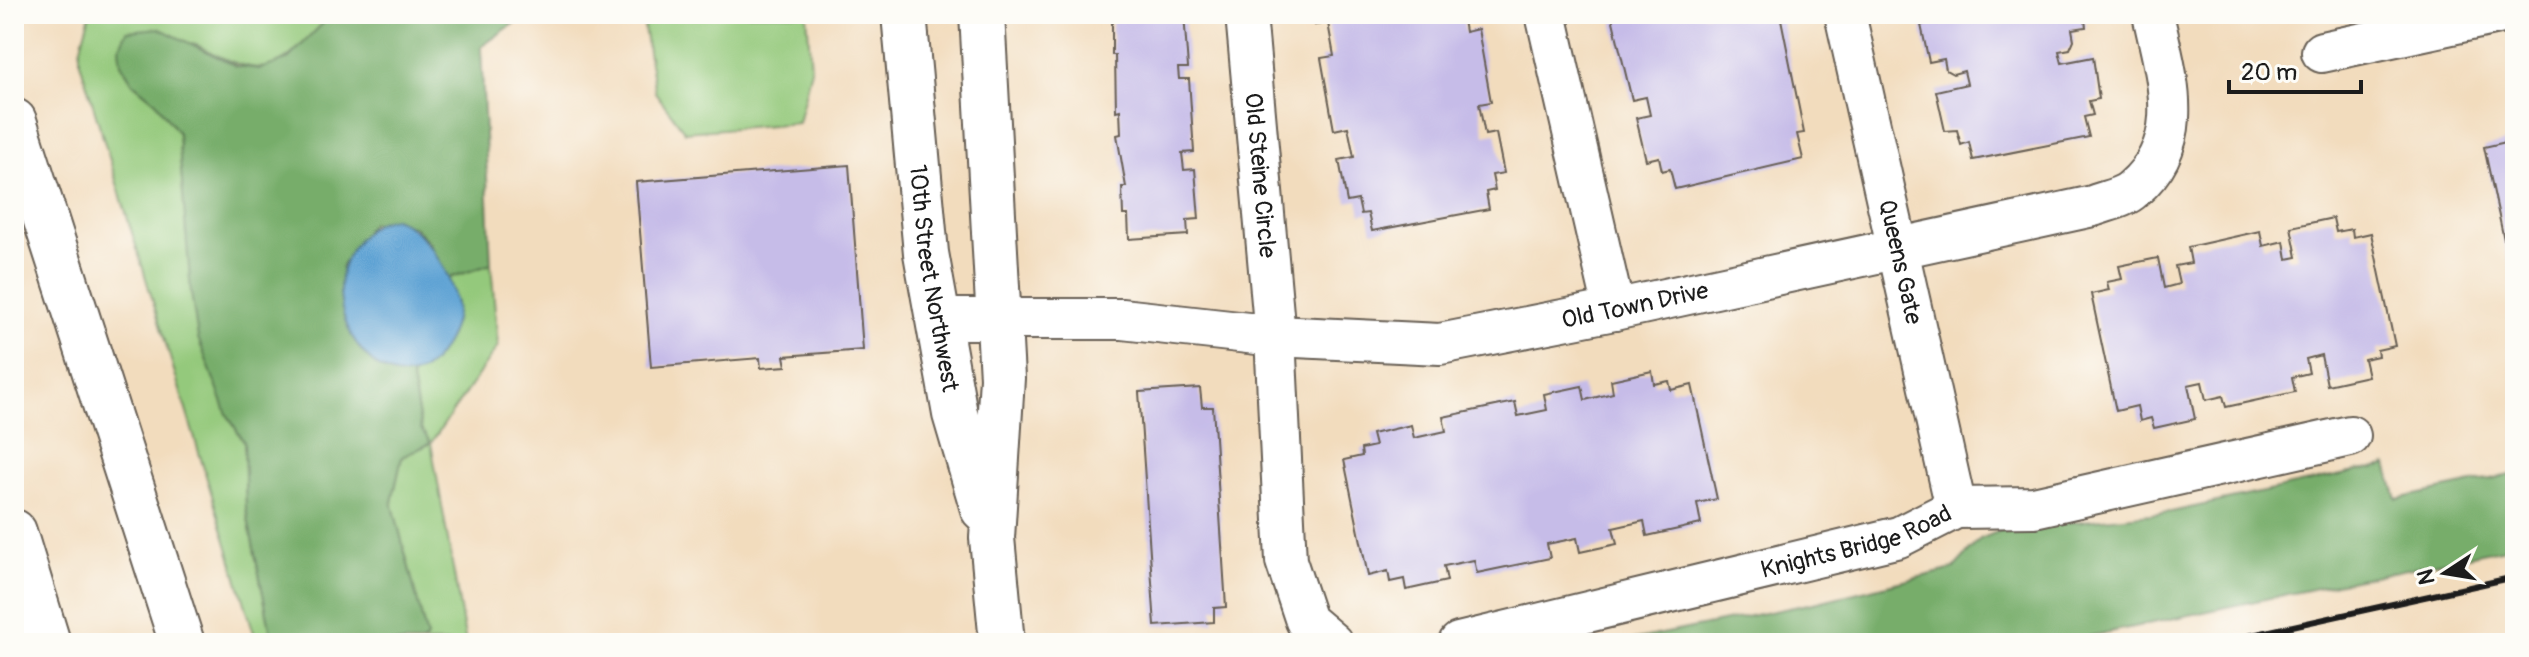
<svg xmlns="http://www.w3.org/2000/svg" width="2529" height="657" font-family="Pangolin,sans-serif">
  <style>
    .green { fill: #94c97b; stroke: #58724c; stroke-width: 2 }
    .forest { fill: #77ad6b; stroke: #4a6444; stroke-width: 2 }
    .water { fill: #5ea3d4; stroke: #3d6078; stroke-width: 2 }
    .building { fill: #c6bce8 }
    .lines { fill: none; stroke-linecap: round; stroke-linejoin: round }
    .street-casing { stroke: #675f54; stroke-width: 44 }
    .secondary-casing { stroke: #675f54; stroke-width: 48 }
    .highway-casing { stroke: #675f54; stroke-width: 48 }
    .street { stroke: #fff; stroke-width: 40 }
    .secondary { stroke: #fff; stroke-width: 44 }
    .highway { stroke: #fff; stroke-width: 44 }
    .rail { stroke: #1c1c1c; stroke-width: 6 }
    .labels { text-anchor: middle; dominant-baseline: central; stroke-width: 7; stroke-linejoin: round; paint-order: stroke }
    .street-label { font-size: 24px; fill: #1c1c1c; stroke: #fdfcf7 }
  </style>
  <rect width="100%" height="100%" fill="#fdfcf7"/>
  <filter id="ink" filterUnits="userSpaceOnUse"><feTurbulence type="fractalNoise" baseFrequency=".0125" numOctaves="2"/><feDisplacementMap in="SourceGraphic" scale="16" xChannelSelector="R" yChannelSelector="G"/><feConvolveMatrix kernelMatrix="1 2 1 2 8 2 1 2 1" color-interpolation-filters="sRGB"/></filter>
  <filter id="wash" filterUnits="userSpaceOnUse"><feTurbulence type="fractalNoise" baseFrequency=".006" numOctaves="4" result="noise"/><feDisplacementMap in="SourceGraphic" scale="32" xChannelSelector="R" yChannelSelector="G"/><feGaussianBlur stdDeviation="1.8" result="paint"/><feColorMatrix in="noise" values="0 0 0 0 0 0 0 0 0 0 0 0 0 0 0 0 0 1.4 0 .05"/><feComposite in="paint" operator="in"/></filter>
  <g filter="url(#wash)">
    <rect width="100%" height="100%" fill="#f2dcbd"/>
    <!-- green -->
    <path class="green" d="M90,14H332C276,72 271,85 195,44L121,64L133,83L156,102L178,133L183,187L227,414L244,442L246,509L273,643H257L80,62V50Z
      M646,14H807L811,69L798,123L685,132L655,92L644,28Z
      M491,264L498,346L431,443L466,643H422L427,638L392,502L402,457L421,429L411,374L426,368L456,304L446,279Z"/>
    <!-- forest -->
    <path class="forest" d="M332,14H527L481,47L491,264L446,279L429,242L413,226L371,223L341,267L397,374H411L421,429L431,443L402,457L392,502L427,638L422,643H273L246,509L244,442L227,414L198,338L191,293L178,133L156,102L133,83L121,64L119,48L127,31L159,28L236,66L260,69L287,60Z
      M2387,465L2397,499L2515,474V546L2058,643H1618L1818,602L1953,569L1980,539L2004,529L2171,512Z"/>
    <!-- water -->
    <path class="water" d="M394,218C424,230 451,270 456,304C458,318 450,338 442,350C396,426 304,312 355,244C368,228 373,222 394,218Z"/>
    <g id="blocks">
      <!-- building -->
      <path class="building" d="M1112,14H1184L1188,68H1178L1179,79H1189L1194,152L1182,153L1184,170L1195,169L1199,219L1187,220L1188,235L1129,239L1128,215H1123L1122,187H1126L1117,135L1121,134L1120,110L1116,111L1115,55H1112Z
        M1313,14H1462L1465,32L1478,29L1491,102L1479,104L1485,135L1496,133L1504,173L1492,175L1495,190L1486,192L1489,209L1372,231L1368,213L1361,214L1358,200L1347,202L1339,160L1354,157L1348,127L1334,130L1321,58L1334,56L1328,23L1315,25Z
        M1625,14H1780L1804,133L1797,134L1803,159L1675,189L1670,169L1662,171L1659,157L1646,160L1636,118L1650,115L1646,97L1632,100L1612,17Z
        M1949,14H2084L2086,27L2072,29L2074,40L2070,49L2059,51L2062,63L2093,57L2099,99L2089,101L2093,115L2084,117L2089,137L1973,160L1969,142L1961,145L1957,130L1945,131L1936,91L1967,84L1964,71L1953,74L1946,70L1944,59L1929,62L1921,25L1950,17Z
        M2515,140V285L2514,286L2484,147Z
        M849,165L863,350L784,356L786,366L761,368L760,358L651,367L636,182Z
        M2333,218L2336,232L2352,229L2353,237L2371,233L2395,346L2377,350L2378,356L2364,359L2368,376L2327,385L2321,355L2306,359L2309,373L2292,377L2295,392L2226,407L2223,396L2206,400L2202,382L2188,385L2195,419L2154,428L2151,418L2140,421L2137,406L2116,411L2091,294L2109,290L2107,282L2122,279L2119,266L2158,258L2164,288L2179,284L2175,266L2191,263L2188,247L2260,231L2263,246L2284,241L2287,259L2297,257L2291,227Z
        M1652,371L1654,384L1669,381L1671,390L1692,385L1717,499L1697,503L1701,524L1647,536L1644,521L1613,528L1617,544L1580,552L1577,538L1547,544L1550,558L1477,573L1474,560L1444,566L1447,581L1406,590L1404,579L1390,582L1388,571L1368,576L1344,460L1362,456L1361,449L1375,446L1372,434L1411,425L1414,438L1446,431L1443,417L1515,402L1518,416L1547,410L1544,394L1582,386L1585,400L1613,393L1611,380Z
        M1200,388L1202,407H1213L1226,607L1214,608V622L1155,626L1139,392Z"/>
    </g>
  </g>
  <g filter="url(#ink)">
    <use href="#blocks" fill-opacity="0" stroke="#675f54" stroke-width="2"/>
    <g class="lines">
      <!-- street casing -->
      <g class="street-casing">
        <g id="street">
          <path id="s1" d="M1246,14L1275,336L1286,561L1306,621L1332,643"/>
          <path d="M1546,14L1614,310"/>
          <path id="s2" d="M1845,14L1956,508"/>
          <path d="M2322,52L2498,14"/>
          <path id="s3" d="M938,319H1122L1275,336L1440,344L1614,310L2093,206C2105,201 2124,198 2133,189C2190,141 2166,76 2153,14"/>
          <path id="s4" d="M1459,643L1899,537L1956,508L2034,507L2350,436"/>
        </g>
      </g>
      <!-- secondary casing -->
      <g class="secondary-casing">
        <g id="secondary">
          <path id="s5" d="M904,14L926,253L955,414L983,509"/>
          <path d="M982,14L1002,378L992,538L1002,643"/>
        </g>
      </g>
      <!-- highway casing -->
      <g class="highway-casing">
        <path id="highway" d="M14,121L182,643
          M14,532L48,643"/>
      </g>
      <!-- street -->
      <use href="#street" class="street"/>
      <!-- secondary -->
      <use href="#secondary" class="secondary"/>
      <!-- highway -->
      <use href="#highway" class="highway"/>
      <!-- rail -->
      <path class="rail" d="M2216,643L2515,577"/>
    </g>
  </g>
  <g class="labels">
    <!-- street labels -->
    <g class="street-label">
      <text stroke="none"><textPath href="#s1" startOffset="162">Old Steine Circle</textPath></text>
      <text stroke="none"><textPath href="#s2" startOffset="254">Queens Gate</textPath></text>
      <text stroke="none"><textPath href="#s5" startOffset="266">10th Street Northwest</textPath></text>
      <text stroke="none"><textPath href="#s3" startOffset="702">Old Town Drive</textPath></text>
      <text stroke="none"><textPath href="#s4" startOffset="410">Knights Bridge Road</textPath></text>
    </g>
  </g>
  <!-- margin -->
  <rect width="2529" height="657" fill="none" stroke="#fdfcf7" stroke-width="48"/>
  <!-- north arrow -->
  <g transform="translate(2445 573) rotate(258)" stroke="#fdfcf7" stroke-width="6" paint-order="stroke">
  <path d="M0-6L14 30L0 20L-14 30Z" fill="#1c1c1c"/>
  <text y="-12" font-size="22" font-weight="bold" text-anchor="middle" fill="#1c1c1c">N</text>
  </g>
  <!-- scale -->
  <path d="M2229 80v12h132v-12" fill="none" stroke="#1c1c1c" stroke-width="4"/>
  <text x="2241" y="80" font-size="24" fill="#1c1c1c" stroke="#fdfcf7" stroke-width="6" paint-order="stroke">20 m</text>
</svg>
